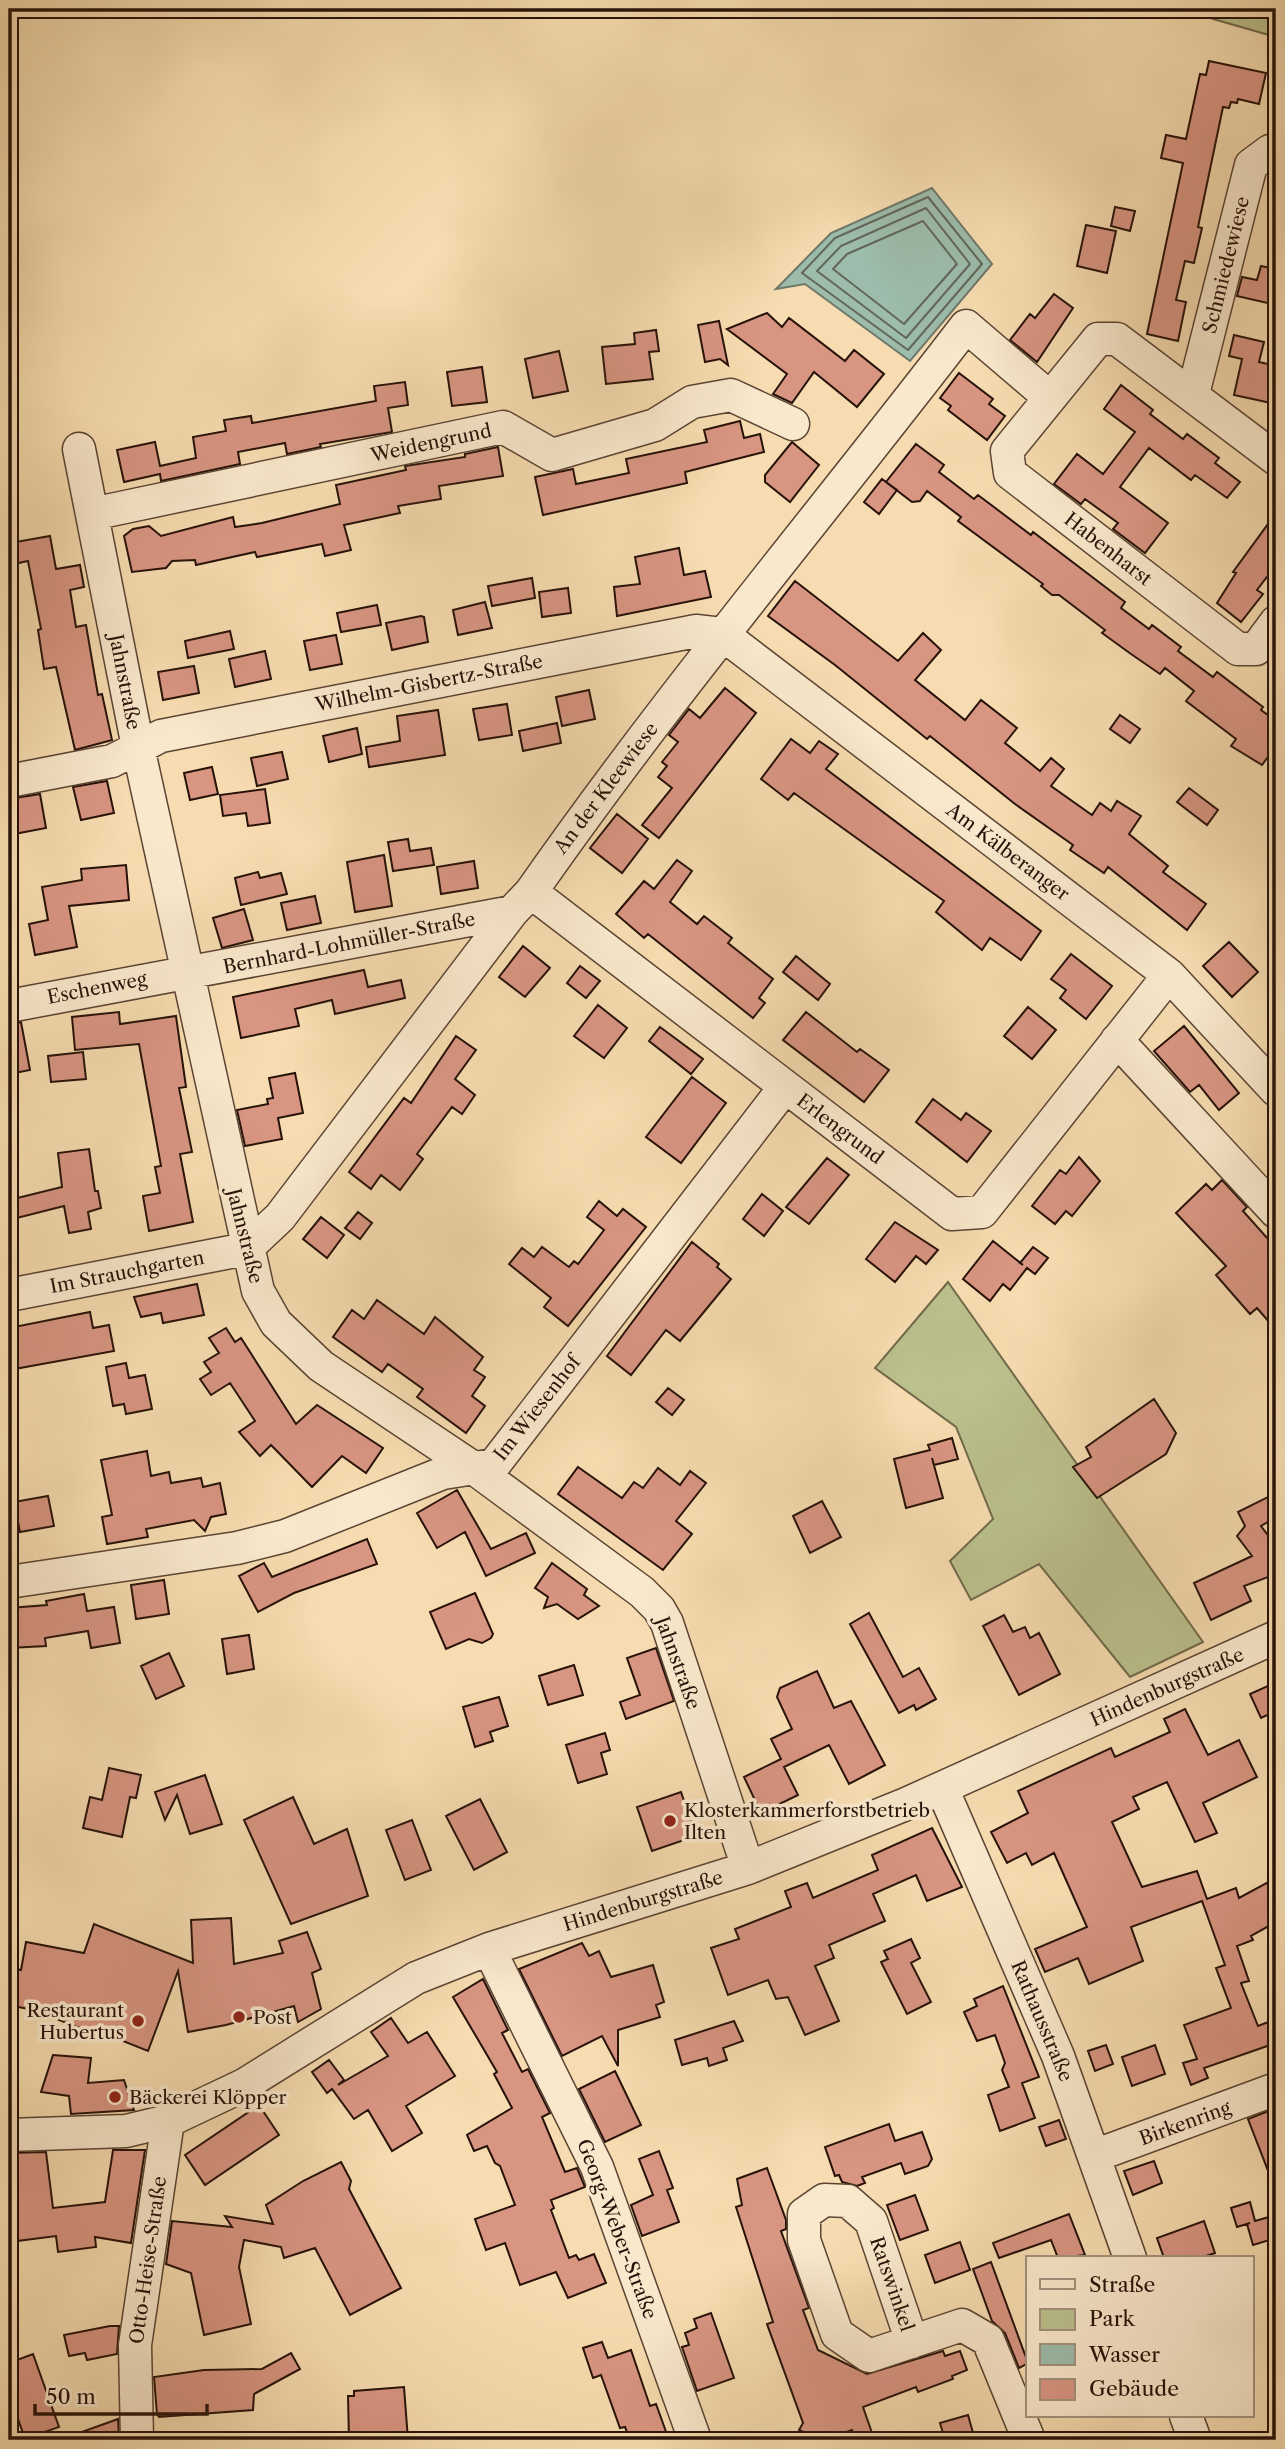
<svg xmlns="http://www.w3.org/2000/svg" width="1285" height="2449" font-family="'Libre Caslon Text',serif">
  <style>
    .green { fill: #bbc08c; stroke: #71694a; stroke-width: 2 }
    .water { fill: #9dbcab; stroke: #6e786a; stroke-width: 2 }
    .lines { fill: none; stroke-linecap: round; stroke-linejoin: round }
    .shore { stroke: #62675a; stroke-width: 2 }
    .building { fill: #d89582; stroke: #271209; stroke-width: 2 }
    .minor-casing { stroke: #5b4433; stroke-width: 35 }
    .minor { stroke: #f9e8cc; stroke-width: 32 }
    .poi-dot { fill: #8f2418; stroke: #f9e8cc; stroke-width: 2.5 }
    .labels { text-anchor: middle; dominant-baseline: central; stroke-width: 7; stroke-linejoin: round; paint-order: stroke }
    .street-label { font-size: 19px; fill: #271209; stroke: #f9e8cc }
    .poi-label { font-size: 19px; fill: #271209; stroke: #f9e8cc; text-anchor: start }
  </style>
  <rect width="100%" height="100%" fill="#f6dcb0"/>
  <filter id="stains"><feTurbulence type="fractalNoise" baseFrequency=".00286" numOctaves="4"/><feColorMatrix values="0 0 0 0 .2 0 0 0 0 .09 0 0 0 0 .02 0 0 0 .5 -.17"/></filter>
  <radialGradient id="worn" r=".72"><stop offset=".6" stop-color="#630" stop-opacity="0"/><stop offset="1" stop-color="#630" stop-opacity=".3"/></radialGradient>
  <!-- green -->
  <path class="green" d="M1222,9H1276V37L1213,19Z
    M948,1282L1203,1642L1130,1677L1039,1564L971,1600L950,1561L993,1519L956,1427L875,1368Z"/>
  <!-- water -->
  <path class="water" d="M932,188L992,264L910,361L805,284L776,289L831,233Z"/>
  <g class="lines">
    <!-- shore -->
    <path class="shore" d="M928,197L982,264L908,350L802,273L835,238Z
      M926,208L970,264L906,338L817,271L841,246Z
      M923,221L957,264L904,324L833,269L847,254Z"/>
  </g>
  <!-- building -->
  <path class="building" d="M1209,61L1266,73L1259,104L1238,99L1237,103L1231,102L1229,108L1223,107L1198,227L1202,228L1194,263L1185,261L1176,300L1186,302L1178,341L1147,334L1183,163L1161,158L1166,135L1186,139L1200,74L1206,75Z
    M1115,207L1135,211L1130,231L1111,226Z
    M1086,225L1116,231L1107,273L1077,266Z
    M1261,266L1276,269V305L1237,296L1242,277L1257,280Z
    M1054,294L1073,308L1037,362L1010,340L1030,314L1035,318Z
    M767,313L782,327L789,318L845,361L854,350L884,374L857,407L814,372L792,403L773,394L787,374L727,329Z
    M719,321L728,365L720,359L705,362L698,325Z
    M656,330L659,351L649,352L653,379L606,384L602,347L635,344L634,333Z
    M1234,335L1264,342L1259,362L1276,366L1271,403L1234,395L1242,359L1229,356Z
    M559,351L568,391L533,398L525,359Z
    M482,367L487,402L452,406L447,372Z
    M959,373L993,399L989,404L1005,416L987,440L948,410L951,406L940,398Z
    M405,382L408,405L388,408L392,432L320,444L321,447L287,454L285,443L238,452L240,464L161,481L160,474L124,482L117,450L155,442L160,466L196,458L193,437L226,431L224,420L251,416L252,423L376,401L374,386Z
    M1121,385L1153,410L1150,414L1183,439L1187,434L1219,458L1215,463L1240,482L1227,498L1195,475L1191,480L1149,448L1120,487L1168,523L1145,553L1113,529L1118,523L1085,499L1081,504L1054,484L1077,454L1103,474L1135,432L1104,409Z
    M740,421L744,438L760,434L764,452L685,472L687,483L543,515L535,477L573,469L576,484L629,473L626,459L707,442L704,430Z
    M792,442L819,465L790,502L765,482V475Z
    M916,444L944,465L939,472L974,499L978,495L1031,535L1033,532L1125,602L1121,608L1149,629L1152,625L1181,647L1178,651L1213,677L1217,672L1263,707L1261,710L1276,721V746L1262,765L1231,746L1236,739L1186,701L1194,691L1165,668L1160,674L1131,654L1102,633L1105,630L1059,595H1052L1041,586L1043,584L958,521L961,517L927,491L920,501L912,502L886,482Z
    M498,447L503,476L439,486L441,499L398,506L400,513L344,525L351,550L325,556L322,544L257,557L255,552L196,565L195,560L172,561L166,568L132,572L124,536L133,529L149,526L161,536L233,517L235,527L262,523L340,504L336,485L406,470L405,466L465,457V454Z
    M882,479L897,490L879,514L864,502Z
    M1276,513V565L1257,590L1263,594L1241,622L1217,603L1236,573L1233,572Z
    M50,536L56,569L80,565L84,587L70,590L76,627L86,625L98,695L102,694L112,740L75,750L56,667L44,669L38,630L41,629L28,561L14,564L10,543Z
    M679,548L684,575L705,571L711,597L617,616L614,587L640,584L635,557Z
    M532,578L535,598L492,606L488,586Z
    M795,581L898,661L923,633L941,650L915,680L965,720L981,700L1017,728L1005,743L1040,771L1051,758L1064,769L1051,786L1092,815L1100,803L1111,811L1117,801L1141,816L1129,834L1168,866L1163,872L1206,904L1187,930L1108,867L1104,873L1070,850L1073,845L1015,804L930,736L927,739L835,665L768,616Z
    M568,588L571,613L542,617L539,592Z
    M485,602L492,628L458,635L453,610Z
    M377,605L381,625L341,632L337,613Z
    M421,616L424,617L428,642L392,650L386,623Z
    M230,631L234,649L188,658L185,641Z
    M336,635L342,664L310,670L304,641Z
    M265,651L271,679L235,687L229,659Z
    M194,666L199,693L163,700L158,672Z
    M725,688L756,713L659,838L642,825L672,788L658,777L667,766L662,762L678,742L669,735L689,709L700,718Z
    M589,690L595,719L562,726L556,697Z
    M507,704L512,735L479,740L473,709Z
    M438,710L445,755L369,767L366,747L400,741L397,716Z
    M1120,715L1140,729L1130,743L1110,729Z
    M557,723L561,743L523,751L519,731Z
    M357,728L362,754L329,762L323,736Z
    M791,739L810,753L819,741L838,754L826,769L1041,931L1021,960L990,938L982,950L936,912L944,901L794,793L788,800L761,779Z
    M282,752L288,779L257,786L251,758Z
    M212,767L218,794L190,800L184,773Z
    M107,781L114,813L81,820L73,787Z
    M1189,788L1218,810L1207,825L1177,802Z
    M265,789L270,823L248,826L246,813L223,816L220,795Z
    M40,794L46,828L9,835V799Z
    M617,814L648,839L622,873L590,848Z
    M408,839L410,851L431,848L434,865L393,871L388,842Z
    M384,855L392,906L355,912L347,862Z
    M677,860L692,871L670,902L697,924L704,916L732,938L728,943L773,979L759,998L765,1003L753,1018L648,934L644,938L616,914L644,881L654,889Z
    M474,861L478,888L441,894L437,867Z
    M126,865L129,900L69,906L77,947L35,955L29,924L48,920L42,887L82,880L81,869Z
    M258,872L260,878L281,873L287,894L241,905L235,878Z
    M315,896L321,923L287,930L281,903Z
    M244,909L253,940L222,948L213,918Z
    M1229,942L1258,972L1232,997L1203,966Z
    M523,946L550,968L525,997L499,977Z
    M1071,954L1112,986L1086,1019L1060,998L1066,990L1051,979Z
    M796,956L830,984L818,1000L783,972Z
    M580,966L600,981L586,998L567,983Z
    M364,970L368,987L401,980L405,998L335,1014L332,1000L295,1009L299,1026L241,1038L233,997Z
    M598,1005L627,1028L604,1058L574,1036Z
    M1028,1007L1056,1030L1032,1059L1004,1036Z
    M119,1012L120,1024L176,1016L186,1087L179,1088L192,1152L180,1154L193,1222L149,1231L143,1196L160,1193L155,1167L161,1166L139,1044L75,1050L72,1017Z
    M806,1012L857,1052L860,1049L889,1070L864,1102L783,1040Z
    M21,1022L30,1070L9,1074V1024Z
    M1184,1026L1239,1093L1219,1110L1199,1085L1190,1092L1154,1051Z
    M660,1027L703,1059L691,1074L649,1041Z
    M456,1036L476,1050L455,1079L475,1095L462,1114L452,1107L417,1154L423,1159L400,1190L381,1175L371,1189L349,1172L404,1098L411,1103Z
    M83,1052L86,1079L51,1082L48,1056Z
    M295,1073L303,1113L278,1118L282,1139L245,1146L237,1110L268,1104L267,1099L273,1098L269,1078Z
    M692,1077L726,1103L681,1163L646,1137Z
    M933,1099L961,1120L966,1113L991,1131L967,1162L916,1122Z
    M89,1149L95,1191H98L101,1208L88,1212L91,1229L69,1233L64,1206L9,1220V1200L62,1187L58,1153Z
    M1079,1157L1100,1181L1072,1216L1066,1211L1055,1224L1032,1206L1060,1170L1066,1174Z
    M827,1158L849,1175L809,1224L786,1207Z
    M1222,1180L1247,1207L1243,1211L1276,1248V1330L1257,1308L1250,1314L1216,1275L1226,1266L1176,1213L1206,1184L1212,1190Z
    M762,1194L783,1211L764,1236L743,1219Z
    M599,1201L617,1216L623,1209L646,1227L568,1326L544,1307L551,1298L509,1264L522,1248L534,1257L542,1247L569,1267L574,1261L578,1264L604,1230L587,1217Z
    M358,1212L372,1223L360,1239L345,1228Z
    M321,1217L344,1235L327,1258L303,1239Z
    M895,1222L938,1250L926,1264L916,1256L895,1282L866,1259Z
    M993,1241L1023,1265L1020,1263L1033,1247L1048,1258L1035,1274L1027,1268L1010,1290L1003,1284L990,1301L963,1279Z
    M692,1242L719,1264L717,1267L731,1279L680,1341L666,1330L631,1375L607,1356Z
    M197,1284L204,1315L163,1323L161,1313L141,1317L134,1297Z
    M377,1300L424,1334L435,1317L483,1357L474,1370L485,1377L472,1396L485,1406L466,1433L417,1397L423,1389L388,1364L382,1372L333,1337L352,1310L364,1319Z
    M90,1312L93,1328L109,1325L114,1351L9,1370V1328Z
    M226,1328L235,1342L241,1338L296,1424L317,1405L383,1448L366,1473L342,1456L312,1487L271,1445L260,1456L239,1432L255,1421L230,1383L211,1395L200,1379L211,1372L204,1362L219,1353L209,1338Z
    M126,1363L129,1378L145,1375L152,1409L126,1414L124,1404L113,1406L106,1367Z
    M668,1388L684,1400L672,1415L656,1402Z
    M1154,1399L1176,1433L1166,1454L1097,1498L1073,1467L1091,1457L1086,1447Z
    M952,1438L958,1459L934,1465L932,1458L943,1498L906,1508L894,1459L930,1450L928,1445Z
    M147,1451L151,1476L169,1472L171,1483L201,1478L203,1487L220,1483L226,1514L211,1517L205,1531L194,1520L146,1529L148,1537L107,1544L102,1517L112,1515L101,1460Z
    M578,1467L622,1498L634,1482L643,1488L658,1468L680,1485L690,1471L706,1483L676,1521L692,1534L663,1570L558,1494Z
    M457,1490L491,1549L526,1533L535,1553L486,1576L465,1532L437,1548L417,1513Z
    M1276,1493V1517L1261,1526L1276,1546V1574L1244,1586L1251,1601L1211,1620L1194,1583L1252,1556L1237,1536L1245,1526L1238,1512Z
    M48,1496L54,1526L20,1532L14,1502Z
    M822,1501L841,1537L810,1553L793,1516Z
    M367,1539L377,1564L294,1593L258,1612L239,1576L264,1563L272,1577Z
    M552,1563L587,1589L584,1595L599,1606L578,1619L557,1604L544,1608L548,1597L535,1588Z
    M164,1580L169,1614L136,1619L131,1585Z
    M475,1593L493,1634L491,1638L482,1643L469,1639L446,1649L430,1612Z
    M84,1594L87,1611L114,1607L120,1643L91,1648L88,1631L45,1638L46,1646L9,1648V1608L47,1605L46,1601Z
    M869,1613L903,1677L919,1668L936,1699L916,1710L914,1705L899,1713L850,1624Z
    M1004,1615L1013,1632L1025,1627L1030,1638L1039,1633L1060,1674L1019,1695L983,1626Z
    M249,1635L254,1669L227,1674L222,1639Z
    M656,1648L674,1701L626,1719L620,1702L640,1695L627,1658Z
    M169,1653L184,1686L156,1699L141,1666Z
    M574,1665L583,1695L548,1705L539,1676Z
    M817,1671L834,1708L851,1701L885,1765L849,1784L829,1745L784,1767L798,1795L761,1813L744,1777L781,1759L771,1739L792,1729L777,1697L780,1688Z
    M1270,1685L1276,1698V1711L1261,1718L1250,1694Z
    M499,1697L508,1726L490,1732L493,1741L475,1747L463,1707Z
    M1185,1709L1208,1755L1239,1740L1257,1777L1203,1803L1217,1833L1195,1842L1167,1782L1133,1797L1139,1809L1112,1822L1142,1887L1197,1871L1207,1899L1236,1888L1239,1898L1276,1878V1922L1251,1936L1253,1940L1237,1946L1249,1981L1241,1983L1258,2026L1276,2019V2043L1204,2068L1208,2078L1191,2085L1183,2063L1197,2059L1184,2025L1231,2008L1216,1968L1225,1965L1202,1901L1131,1927L1143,1961L1089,1984L1078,1958L1045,1972L1035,1949L1087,1927L1054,1853L1032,1865L1026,1853L1007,1863L991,1832L1028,1813L1018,1791L1111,1748L1115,1757L1170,1732L1164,1719Z
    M605,1733L610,1750L601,1753L607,1774L578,1783L566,1745Z
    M109,1768L141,1775L136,1798L130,1797L122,1837L83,1828L90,1797L102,1800Z
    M205,1775L222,1824L190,1834L177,1795L165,1820L155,1792Z
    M681,1792L696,1836L652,1851L637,1807Z
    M293,1797L314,1844L347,1829L368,1896L291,1924L244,1820Z
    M480,1799L507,1852L474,1870L446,1816Z
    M412,1820L431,1870L405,1880L386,1830Z
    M932,1828L962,1887L927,1901L916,1875L873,1894L885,1921L829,1945L834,1958L815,1966L839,2021L805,2035L788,1997L776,1999L768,1980L728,1995L711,1948L739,1939L735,1929L791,1907L785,1891L807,1883L813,1898L878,1870L872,1855Z
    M231,1918L234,1964L283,1953L279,1941L307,1932L321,1969L312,1973L321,2009L298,2022L294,2006L226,2025L188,2032L178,1971L148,2051L93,2029V2033L59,2020L61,2016L9,2005V1968L21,1970L26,1942L84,1953L94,1924L193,1963L191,1920Z
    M911,1939L920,1958L911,1963L931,2002L907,2014L881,1962L888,1959L884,1951Z
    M582,1943L589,1956L599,1951L611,1977L653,1965L664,2002L656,2005L660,2017L618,2030V2066L602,2036L562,2056L519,1969Z
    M483,1979L508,2030L502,2033L522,2072L528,2069L550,2113L542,2117L565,2172L577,2168L585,2187L551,2200L554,2208L551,2210L569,2258L576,2255L579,2260L594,2254L606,2283L568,2298L556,2272L520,2285L505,2243L486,2250L475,2219L515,2205L500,2166L495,2163L487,2146L474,2151L467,2135L512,2108L494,2074L497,2072L453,1997Z
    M1003,1986L1039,2077L1022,2083L1035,2118L1000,2131L988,2095L1009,2087L1002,2070L1005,2063L995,2035L977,2041L964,2012L977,2006L974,1999Z
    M391,2018L408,2043L427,2032L455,2076L406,2106L422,2133L392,2151L368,2110L354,2119L332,2089L327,2093L312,2072L329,2060L344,2080L338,2085L388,2056L371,2032Z
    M734,2021L743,2041L723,2048L727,2060L709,2066L707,2058L682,2065L675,2040Z
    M1106,2045L1113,2064L1095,2071L1088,2051Z
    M1155,2045L1165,2074L1132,2086L1122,2057Z
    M53,2055L91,2058L88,2083L124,2080L134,2110L71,2114L69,2096L41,2092Z
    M615,2071L641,2125L605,2142L579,2089Z
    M259,2105L279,2135L205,2185L185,2155Z
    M1276,2108V2181H1272L1248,2119Z
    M1059,2120L1066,2139L1046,2146L1039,2127Z
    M889,2124L895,2141L922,2132L932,2159L928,2166L905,2174L901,2163L862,2177L865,2183L857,2186L842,2182L839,2175L835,2176L825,2147Z
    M113,2150H145L131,2243L95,2237L96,2247L58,2252L56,2236L9,2242V2153L46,2152L53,2208L105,2202Z
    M659,2151L673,2188L667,2190L679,2222L642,2236L631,2205L653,2195L639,2159Z
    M1154,2161L1162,2183L1133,2195L1124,2171Z
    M341,2162L351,2181L349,2189L401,2288L350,2315L315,2248L284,2258L281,2247L244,2240L239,2267L251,2324L204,2335L191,2273L166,2264L172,2221L232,2227L225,2216L273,2224L266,2205L303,2181Z
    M767,2168L786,2220V2229L781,2231L809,2308L803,2310L818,2350L867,2374L943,2351L945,2356L960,2351L967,2370L952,2376L953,2379L918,2392L916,2387L863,2407L872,2433L855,2440L852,2430L823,2440H809L806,2433L799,2430L803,2423L767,2324L773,2322L736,2207L742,2205L737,2179Z
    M915,2195L928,2230L900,2240L887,2205Z
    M1250,2202L1255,2221L1276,2215V2238L1253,2245L1247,2224L1250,2223L1237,2227L1231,2208Z
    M1069,2214L1085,2255L1058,2258L1051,2240L999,2258L993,2243Z
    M1204,2221L1215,2253L1200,2258H1164L1157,2238Z
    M960,2242L970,2270L935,2283L925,2255Z
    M991,2262L1028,2363L1019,2368L1005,2333L992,2321L973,2269Z
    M711,2313L734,2378L697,2391L682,2347L689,2345L685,2333L697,2328L694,2319Z
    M110,2326H119L117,2354L87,2360L85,2353L69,2356L64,2335Z
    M602,2342L608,2358L631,2350L650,2406L656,2404L669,2440H630L625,2427L620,2428L601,2375L593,2378L583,2348Z
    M291,2353L300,2369L254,2394L253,2410L159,2417L157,2414L154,2377L204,2370L262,2369Z
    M33,2354L59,2427L25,2439L9,2393V2363Z
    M404,2387L408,2440H349L348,2396H354V2391Z
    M968,2415L975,2440H945L940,2423Z
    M118,2419L119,2440H66L65,2438Z"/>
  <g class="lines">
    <!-- minor casing -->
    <g class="minor-casing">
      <path id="minor" d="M1193,394L1251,165L1270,151L1276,152
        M79,449L138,747L258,1291L276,1323L321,1366L475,1469L642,1592L659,1609L667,1623L748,1868
        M1276,459L1117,339H1098L1007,451L1010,473L1238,649H1256L1276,622
        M92,514L503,427L552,455L655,425L692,402L731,395L793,424
        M9,781L112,761L161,736L696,631L722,634L1169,975L1276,1090
        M531,892L952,1214L982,1212L1169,975
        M9,1006L512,912
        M1117,1040L1276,1212
        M9,1295L246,1249L280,1217L512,912L531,892C667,697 821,515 966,326L1049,397
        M9,1582L237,1548L285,1536L443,1473L494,1465L785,1087
        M942,1788L1058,2056L1130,2258
        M489,1949L597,2167L695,2440
        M9,2135L126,2131L168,2121L244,2085L416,1978L489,1949L748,1868L906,1804L1276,1637
        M1094,2156L1276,2089
        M912,2342L871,2221L848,2201L824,2200L804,2214V2240L837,2334L869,2356L962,2325L988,2340L1029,2440
        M1186,2416L1195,2440
        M137,2440L135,2345L168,2121"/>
    </g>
    <!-- minor -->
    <use href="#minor" class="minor"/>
  </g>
  <!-- markers -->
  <g class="poi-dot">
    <circle cx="670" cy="1821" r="7"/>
    <circle cx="239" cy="2017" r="7"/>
    <circle cx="138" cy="2021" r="7"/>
    <circle cx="115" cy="2097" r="7"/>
  </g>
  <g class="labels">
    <!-- street labels -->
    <g class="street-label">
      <text transform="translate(1226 265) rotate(-76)">Schmiedewiese</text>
      <text transform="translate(431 443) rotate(-12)">Weidengrund</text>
      <text transform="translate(1108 549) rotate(38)">Habenharst</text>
      <text transform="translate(125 682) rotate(79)">Jahnstraße</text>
      <text transform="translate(429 683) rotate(-11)">Wilhelm-Gisbertz-Straße</text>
      <text transform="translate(606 788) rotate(-53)">An der Kleewiese</text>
      <text transform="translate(1008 852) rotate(37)">Am Kälberanger</text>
      <text transform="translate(349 943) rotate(-11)">Bernhard-Lohmüller-Straße</text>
      <text transform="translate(97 988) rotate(-11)">Eschenweg</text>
      <text transform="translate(840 1129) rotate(37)">Erlengrund</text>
      <text transform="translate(245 1236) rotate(76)">Jahnstraße</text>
      <text transform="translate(127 1272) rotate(-11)">Im Strauchgarten</text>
      <text transform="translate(537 1408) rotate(-52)">Im Wiesenhof</text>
      <text transform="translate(678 1663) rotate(70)">Jahnstraße</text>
      <text transform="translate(1167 1687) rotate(-24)">Hindenburgstraße</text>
      <text transform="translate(643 1901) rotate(-17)">Hindenburgstraße</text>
      <text transform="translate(1042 2021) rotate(67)">Rathausstraße</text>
      <text transform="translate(1185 2123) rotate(-20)">Birkenring</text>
      <text transform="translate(617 2229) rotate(69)">Georg-Weber-Straße</text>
      <text transform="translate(148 2260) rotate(-82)">Otto-Heise-Straße</text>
      <text transform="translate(892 2284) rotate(71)">Ratswinkel</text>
    </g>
    <!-- poi labels -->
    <g class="poi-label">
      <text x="684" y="1810">Klosterkammerforstbetrieb<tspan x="684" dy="22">Ilten</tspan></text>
      <text x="124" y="2010" text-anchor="end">Restaurant<tspan x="124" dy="22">Hubertus</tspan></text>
      <text x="253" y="2017">Post</text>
      <text x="129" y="2097">Bäckerei Klöpper</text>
    </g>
  </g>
  <!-- margin -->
  <rect width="1285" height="2449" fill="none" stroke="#f6dcb0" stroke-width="35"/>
  <rect x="10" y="10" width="1264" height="2428" fill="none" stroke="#271209" stroke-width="3.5"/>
  <rect x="18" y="18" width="1250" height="2414" fill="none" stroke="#271209" stroke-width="2"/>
  <!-- legend -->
  <rect x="1026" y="2256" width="228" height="161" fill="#f9e8cc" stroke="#a5927e" stroke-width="2"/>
  <rect x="1040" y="2279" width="35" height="10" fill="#f9e8cc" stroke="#a5927e" stroke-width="2"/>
  <text x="1089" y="2292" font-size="21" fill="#271209">Straße</text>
  <rect x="1040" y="2309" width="35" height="21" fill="#bbc08c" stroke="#a5927e" stroke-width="2"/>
  <text x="1089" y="2326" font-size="21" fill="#271209">Park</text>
  <rect x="1040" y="2344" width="35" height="21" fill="#9dbcab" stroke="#a5927e" stroke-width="2"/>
  <text x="1089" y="2362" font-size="21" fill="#271209">Wasser</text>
  <rect x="1040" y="2379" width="35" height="21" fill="#d89582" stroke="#a5927e" stroke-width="2"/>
  <text x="1089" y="2396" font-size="21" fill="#271209">Gebäude</text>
  <!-- scale -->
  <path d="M35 2404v10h172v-10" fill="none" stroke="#271209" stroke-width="3.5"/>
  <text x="46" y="2404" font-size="21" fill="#271209" stroke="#f9e8cc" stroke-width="5" paint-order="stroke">50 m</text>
  <rect width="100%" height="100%" filter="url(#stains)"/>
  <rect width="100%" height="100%" fill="url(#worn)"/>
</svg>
